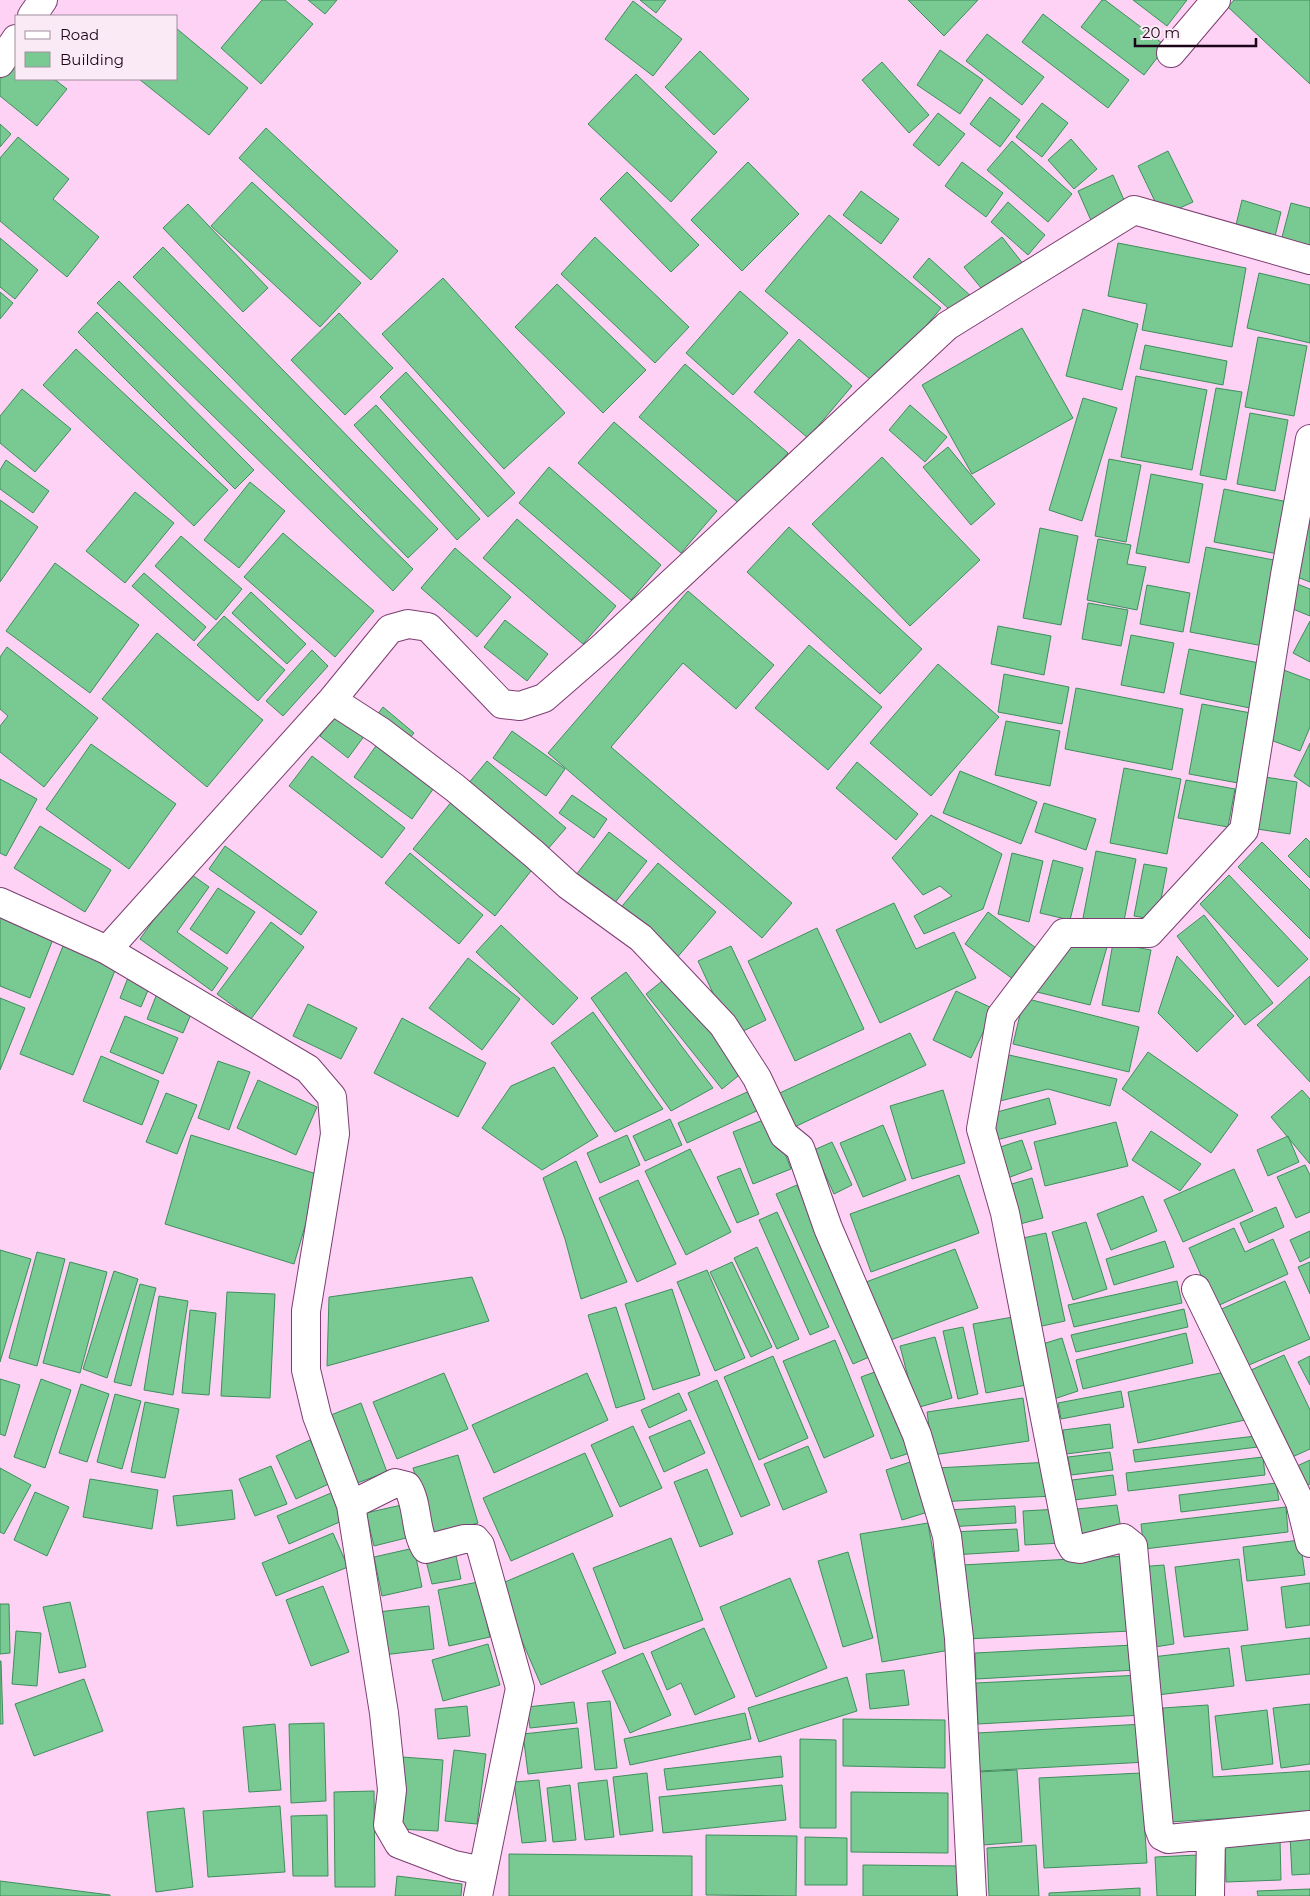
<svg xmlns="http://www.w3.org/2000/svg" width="1310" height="1896" font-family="Montserrat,sans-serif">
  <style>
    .building { fill: #79c993; stroke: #3e8e5c }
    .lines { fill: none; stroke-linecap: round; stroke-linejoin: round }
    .street-casing { stroke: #7c3e72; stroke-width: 30 }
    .street { stroke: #fff; stroke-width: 28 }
  </style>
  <rect width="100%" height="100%" fill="#fed2f4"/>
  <!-- building -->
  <path class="building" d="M262,0H285L313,24L261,84L221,48Z
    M308,0H337L325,14Z
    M640,0H666L656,13Z
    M908,0H978L944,36Z
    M1102,0H1105L1166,46L1144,75L1081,27Z
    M1133,0H1187L1167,26Z
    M1234,0H1310V84L1228,7Z
    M633,1L682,39L653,76L605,39Z
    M1043,14L1129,80L1108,108L1022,42Z
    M176,28L248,88L209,135L139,79H176Z
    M987,34L1044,77L1022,105L966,61Z
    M940,50L983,80L960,114L917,85Z
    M700,51L749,99L714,135L665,87Z
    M16,59V79H54L67,89L37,126L0,96V78Z
    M882,62L929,115L909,133L862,80Z
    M636,74L717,152L671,202L588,124Z
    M990,97L1020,120L1000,147L970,124Z
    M1042,103L1068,123L1042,157L1016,137Z
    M938,113L965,134L939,166L913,145Z
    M0,124L11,134L0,147Z
    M266,128L398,251L371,280L239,158Z
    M18,137L69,179L53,199L99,237L67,277L0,221V158Z
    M1071,139L1097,169L1074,189L1048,160Z
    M1012,141L1072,194L1048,222L987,170Z
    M1168,151L1193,202L1162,216L1138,166Z
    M748,162L799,214L742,271L691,220Z
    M962,162L1003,193L986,217L945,186Z
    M627,172L699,245L671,272L600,199Z
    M1113,175L1128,209L1093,225L1078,191Z
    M252,182L361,283L320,327L211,226Z
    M861,191L899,219L881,244L843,215Z
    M1242,200L1281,212L1274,240L1235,229Z
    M1008,202L1045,235L1028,255L991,222Z
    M1291,203L1310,208V248L1281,241Z
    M188,204L268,288L243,312L163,228Z
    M829,215L941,308L877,385L765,291Z
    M595,237L689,327L655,363L561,274Z
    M1002,237L1024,265L986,294L964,267Z
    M0,238L38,270L15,299L0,287Z
    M1118,243L1246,268L1232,347L1142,330L1147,304L1108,296Z
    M163,247L438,529L408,558L133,277Z
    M929,258L973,298L957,316L913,277Z
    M1259,273L1310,285V343L1247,328Z
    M443,278L565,413L504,469L382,334Z
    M119,281L413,569L393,591L97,303Z
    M557,284L646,370L603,413L515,327Z
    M740,291L788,333L733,395L686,353Z
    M0,292L13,303L0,319Z
    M1083,309L1138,324L1122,390L1066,376Z
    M97,312L254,470L235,489L78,332Z
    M339,313L393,368L345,415L291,360Z
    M1022,328L1073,418L972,474L922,385Z
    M1258,337L1307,346L1294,416L1245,407Z
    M799,339L852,386L808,438L754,392Z
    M1145,345L1227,361L1223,385L1140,369Z
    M76,349L228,490L194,526L43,385Z
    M685,364L788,453L742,506L639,417Z
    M406,372L515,493L488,517L380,397Z
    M1136,376L1207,390L1192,470L1121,457Z
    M1216,388L1242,392L1226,480L1200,475Z
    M22,389L71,429L35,472L0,443V416Z
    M1083,398L1117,408L1082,521L1049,510Z
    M376,405L480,519L457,540L354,425Z
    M910,405L947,437L925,462L889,430Z
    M1250,413L1288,420L1275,491L1237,484Z
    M614,422L717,511L681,553L578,463Z
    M948,447L995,504L971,525L923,467Z
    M882,457L980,560L910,626L812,524Z
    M1109,459L1141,465L1126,542L1095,536Z
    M6,460L49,491L33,513L0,489V470Z
    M549,467L661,565L631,600L519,503Z
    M1151,474L1203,484L1189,563L1136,553Z
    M250,482L285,511L239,568L204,540Z
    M1224,489L1288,502L1278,554L1214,542Z
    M135,492L174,523L125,583L86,551Z
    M0,500L38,527L0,582Z
    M1310,513V582L1292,575Z
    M517,519L616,606L583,644L483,558Z
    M789,527L922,649L880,694L747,572Z
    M1040,528L1078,536L1061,625L1023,618Z
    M283,533L374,611L335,657L244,577Z
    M181,536L242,589L216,620L155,566Z
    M1098,539L1131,545L1127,564L1146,567L1137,610L1087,600Z
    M1206,547L1279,561L1263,646L1190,632Z
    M455,548L511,597L477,637L421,588Z
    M55,563L139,625L90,693L6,631Z
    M144,573L206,627L194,641L132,586Z
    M1292,582L1310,589V616L1283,605Z
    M1147,585L1190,593L1183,632L1140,624Z
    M688,591L774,665L736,709L683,663L611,747L792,903L762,938L548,753Z
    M251,592L306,644L287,664L232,613Z
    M1088,603L1128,610L1121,646L1082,639Z
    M224,616L285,670L258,701L197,645Z
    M505,620L548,654L527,681L484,647Z
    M1310,621V662L1293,653Z
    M998,626L1051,636L1044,675L991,664Z
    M157,633L263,720L207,787L102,699Z
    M1131,635L1174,643L1164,693L1121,685Z
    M809,645L882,707L828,770L755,708Z
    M7,647L98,718L44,787L0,752V726L8,716L0,709V657Z
    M1189,649L1259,663L1250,708L1180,694Z
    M312,650L328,666L283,716L266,701Z
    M938,664L999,717L931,796L870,743Z
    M1281,669L1310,680V727L1300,751L1268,739Z
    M1004,674L1069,687L1062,724L998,712Z
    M1076,688L1183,709L1172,770L1065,749Z
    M1202,704L1251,713L1238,783L1189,774Z
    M383,707L414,733L405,744L374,719Z
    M337,713L365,735L348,758L320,736Z
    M1006,721L1060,731L1050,786L995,775Z
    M512,731L565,769L546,796L493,758Z
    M378,743L436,785L412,819L354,777Z
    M1310,743V787L1294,776Z
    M91,744L176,804L129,869L46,809Z
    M312,756L405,828L382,858L289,786Z
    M487,761L566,828L541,857L463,790Z
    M857,762L918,814L896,840L836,788Z
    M1124,768L1181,779L1167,854L1110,843Z
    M960,771L1037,802L1021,844L943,813Z
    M1265,777L1297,782L1290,834L1257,829Z
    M0,779L37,799L6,856L0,853Z
    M1186,780L1235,789L1228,827L1178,818Z
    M457,795L539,861L495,916L413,849Z
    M572,795L607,819L594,838L559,813Z
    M1044,803L1096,819L1086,850L1035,832Z
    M931,815L1002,854L983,909L924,934L914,916L952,896L940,886L923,895L892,858Z
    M40,826L111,870L85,912L14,868Z
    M609,832L647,861L614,904L576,875Z
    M1306,838L1310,842V878L1288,856Z
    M1262,842L1310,890V939L1238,867Z
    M225,846L317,912L301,935L209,869Z
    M1096,851L1136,859L1123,926L1083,918Z
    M410,853L483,915L459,944L385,883Z
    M1012,853L1043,861L1029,922L998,914Z
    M1053,860L1083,868L1070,920L1040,913Z
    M658,863L716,912L675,960L618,911Z
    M1144,864L1167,868L1157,920L1134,916Z
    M188,872L209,887L177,932L228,968L212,991L140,939Z
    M1229,875L1308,959L1278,987L1200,904Z
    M218,888L255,912L227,954L190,929Z
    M894,903L916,949L954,932L976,978L880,1023L836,930Z
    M0,911L55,934L30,998L0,986Z
    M988,912L1040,951L1017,982L965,944Z
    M1204,915L1273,1003L1245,1025L1177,936Z
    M271,922L304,947L251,1019L217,994Z
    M501,925L578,998L553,1025L476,952Z
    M817,928L864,1029L795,1061L748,961Z
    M1068,938L1107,947L1090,1005L1037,992Z
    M65,941L118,963L73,1075L20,1054Z
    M1113,943L1151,950L1139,1012L1102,1005Z
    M731,946L766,1020L733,1036L698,961Z
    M1177,956L1234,1016L1197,1052L1158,1013Z
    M468,958L520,999L482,1050L429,1008Z
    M626,972L713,1088L671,1111L591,998Z
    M672,973L748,1068L722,1089L646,994Z
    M129,975L151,983L141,1007L120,998Z
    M1310,976V1082L1257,1025Z
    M158,991L195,1005L183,1033L147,1019Z
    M956,991L994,1009L971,1058L933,1040Z
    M0,998L25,1008L0,1070Z
    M1024,998L1139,1027L1129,1072L1013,1044Z
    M308,1004L357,1028L341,1059L293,1036Z
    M593,1012L663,1109L615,1132L551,1043Z
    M125,1016L178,1038L163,1074L110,1052Z
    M402,1018L486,1063L458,1117L374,1073Z
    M910,1033L926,1065L786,1131L771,1097Z
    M1148,1052L1238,1115L1211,1153L1122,1089Z
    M1000,1053L1117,1079L1110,1106L1048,1089L992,1103Z
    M101,1056L159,1081L142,1125L83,1101Z
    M218,1061L250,1072L229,1130L198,1118Z
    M554,1067L598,1136L542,1170L482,1128L511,1086Z
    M258,1080L317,1107L296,1155L237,1128Z
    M754,1089L763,1108L687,1143L678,1123Z
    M943,1090L965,1163L912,1179L890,1106Z
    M1302,1090L1310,1099V1164L1271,1117Z
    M166,1093L197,1105L177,1154L146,1142Z
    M1049,1098L1056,1124L993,1141L986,1115Z
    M771,1117L791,1169L753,1184L733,1132Z
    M670,1119L682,1145L645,1161L633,1136Z
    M1116,1122L1128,1166L1045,1186L1034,1142Z
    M883,1125L906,1180L863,1197L840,1143Z
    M1151,1131L1201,1164L1180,1191L1132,1160Z
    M191,1135L320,1175L294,1264L165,1224Z
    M627,1135L640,1165L600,1183L587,1153Z
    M1288,1136L1299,1162L1268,1176L1257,1150Z
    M1022,1140L1032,1169L1002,1180L991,1150Z
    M832,1142L852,1185L834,1194L814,1150Z
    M690,1149L731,1232L686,1255L645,1171Z
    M576,1161L627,1282L581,1299L565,1239L543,1178Z
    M1305,1165L1310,1175V1212L1296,1218L1277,1177Z
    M740,1168L759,1214L737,1223L717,1177Z
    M1234,1169L1253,1211L1183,1242L1164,1200Z
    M959,1175L979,1233L871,1272L850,1214Z
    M1032,1178L1043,1218L1016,1225L1005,1186Z
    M638,1180L676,1264L637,1282L599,1198Z
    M797,1185L874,1355L853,1364L776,1194Z
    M1143,1196L1157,1231L1111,1250L1097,1214Z
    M1276,1207L1284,1227L1249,1243L1240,1223Z
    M777,1212L829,1327L810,1335L759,1220Z
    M1086,1222L1107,1289L1073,1300L1052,1232Z
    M1234,1228L1245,1252L1273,1239L1288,1274L1215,1307L1189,1248Z
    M1310,1231V1257L1300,1262L1290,1240Z
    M1046,1233L1065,1321L1033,1328L1014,1240Z
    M1165,1241L1174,1267L1114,1285L1106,1259Z
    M757,1247L799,1339L777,1349L734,1258Z
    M955,1249L978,1308L888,1341L866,1282Z
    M0,1250L31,1259L0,1362Z
    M37,1252L65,1259L37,1366L9,1358Z
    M70,1262L107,1272L80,1373L43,1363Z
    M732,1262L772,1347L751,1357L710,1272Z
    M1310,1262V1294L1298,1267Z
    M707,1270L745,1358L715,1371L677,1282Z
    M114,1271L138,1279L107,1378L83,1369Z
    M472,1277L489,1321L327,1366L329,1297Z
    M1177,1281L1182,1303L1074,1327L1068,1305Z
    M1285,1281L1310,1339L1242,1368L1217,1311Z
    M140,1284L156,1288L131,1386L114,1382Z
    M672,1289L700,1375L653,1390L625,1304Z
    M227,1292L275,1294L270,1398L221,1396Z
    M159,1296L188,1301L173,1395L144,1390Z
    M616,1307L645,1399L616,1408L588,1315Z
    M1184,1309L1188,1327L1076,1352L1071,1335Z
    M190,1310L216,1313L209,1395L182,1393Z
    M1013,1317L1026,1385L986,1393L973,1324Z
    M963,1327L978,1394L958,1399L943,1331Z
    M1186,1333L1193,1363L1083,1389L1076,1360Z
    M935,1337L952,1398L916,1408L900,1346Z
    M1062,1338L1078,1391L1051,1400L1036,1346Z
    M835,1340L874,1436L824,1458L783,1361Z
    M1284,1355L1310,1410V1449L1290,1458L1249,1371Z
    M773,1356L808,1438L759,1460L724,1377Z
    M1310,1356V1385L1298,1362Z
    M883,1369L913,1452L891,1459L861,1377Z
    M1235,1370L1245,1420L1138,1443L1128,1392Z
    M444,1373L468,1429L397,1459L373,1402Z
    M587,1373L608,1420L494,1473L472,1425Z
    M0,1379L20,1385L5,1436L0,1434Z
    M41,1379L71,1390L45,1468L14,1457Z
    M717,1380L770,1505L741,1517L688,1393Z
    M81,1384L109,1394L87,1462L59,1453Z
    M1121,1391L1124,1407L1061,1419L1058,1403Z
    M679,1393L687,1410L649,1428L641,1410Z
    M115,1394L141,1401L122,1469L97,1462Z
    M1023,1398L1029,1441L933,1455L927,1412Z
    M145,1402L179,1409L165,1478L131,1472Z
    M361,1403L387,1472L352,1485L326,1417Z
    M690,1420L705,1453L664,1472L649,1437Z
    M1110,1424L1113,1448L1066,1454L1063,1430Z
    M633,1426L662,1488L620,1507L591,1445Z
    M1256,1436L1258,1447L1135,1462L1133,1450Z
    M310,1440L331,1483L296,1499L276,1456Z
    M808,1446L827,1492L783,1510L764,1464Z
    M1110,1452L1113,1470L1071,1475L1068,1457Z
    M585,1453L613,1516L511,1561L483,1498Z
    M458,1455L478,1523L433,1536L413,1468Z
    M1263,1457L1265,1475L1128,1491L1126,1473Z
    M1310,1460V1484L1306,1486L1297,1466Z
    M913,1461L928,1512L902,1520L886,1470Z
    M1051,1462L1053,1496L938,1502L936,1468Z
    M271,1466L287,1504L255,1516L239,1479Z
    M0,1468L31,1485L4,1534L0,1532Z
    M707,1469L733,1534L700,1547L674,1482Z
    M1113,1475L1116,1495L1074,1500L1072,1480Z
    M90,1479L158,1490L152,1529L83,1517Z
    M1276,1483L1279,1500L1181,1512L1179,1495Z
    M232,1490L235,1519L177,1526L173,1496Z
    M35,1492L69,1507L47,1556L14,1540Z
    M331,1493L342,1521L289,1544L277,1516Z
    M406,1504L414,1536L374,1546L366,1513Z
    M1117,1505L1121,1529L1080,1534L1077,1509Z
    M1015,1506L1016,1523L948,1527V1510Z
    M1286,1507L1288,1532L1144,1549L1141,1524Z
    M1060,1509L1062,1543L1025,1545L1023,1511Z
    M928,1523L950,1650L882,1662L860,1534Z
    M1017,1529L1019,1551L952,1555L951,1532Z
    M333,1533L348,1567L276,1596L262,1563Z
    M671,1538L703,1620L624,1649L593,1568Z
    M1300,1540L1305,1575L1247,1581L1243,1547Z
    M414,1548L422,1587L382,1596L374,1557Z
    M455,1551L461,1579L432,1584L425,1557Z
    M848,1552L873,1638L843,1647L818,1561Z
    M573,1553L616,1653L541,1685L498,1585Z
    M1127,1556L1131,1631L966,1639L962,1565Z
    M1239,1559L1248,1630L1184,1637L1175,1567Z
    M1164,1565L1174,1644L1148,1648L1138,1567Z
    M790,1578L827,1668L756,1697L720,1607Z
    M478,1582L490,1637L449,1646L438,1590Z
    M1310,1583V1625L1286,1628L1281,1587Z
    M323,1586L349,1652L311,1666L286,1600Z
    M70,1602L86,1667L59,1673L43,1607Z
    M0,1604H9L10,1653L0,1654Z
    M429,1606L434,1649L383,1655L378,1612Z
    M704,1628L735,1697L695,1715L681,1683L667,1690L651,1652Z
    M16,1631L41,1633L37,1686L12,1684Z
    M1310,1638V1674L1246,1681L1241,1646Z
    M488,1644L500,1685L443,1701L432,1660Z
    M1134,1645L1136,1670L976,1679L975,1653Z
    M1229,1648L1234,1686L1157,1695L1152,1657Z
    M643,1653L671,1715L630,1733L602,1671Z
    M0,1661H1L3,1724H0Z
    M904,1670L909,1705L870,1709L866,1674Z
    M1141,1675L1143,1715L978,1724L976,1683Z
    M847,1677L857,1711L759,1742L748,1708Z
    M84,1679L103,1731L34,1756L15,1704Z
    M610,1701L617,1768L595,1770L587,1703Z
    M574,1702L577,1723L530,1728L527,1707Z
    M1310,1704V1764L1281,1768L1273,1708Z
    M1208,1705L1213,1777L1310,1771V1813L1170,1822L1163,1708Z
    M467,1706L470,1736L438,1739L435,1709Z
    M1267,1710L1273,1764L1222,1770L1215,1716Z
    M745,1713L751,1739L630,1765L624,1739Z
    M843,1719L945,1720V1768L843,1766Z
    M324,1723L326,1801L291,1803L289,1724Z
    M275,1724L281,1790L249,1792L243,1727Z
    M1144,1724L1147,1762L980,1771L977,1733Z
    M578,1728L582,1768L528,1774L523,1734Z
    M800,1739L836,1740V1828H800Z
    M454,1750L486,1754L477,1824L445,1821Z
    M781,1756L783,1777L667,1790L664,1769Z
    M402,1757L443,1760L438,1831L398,1829Z
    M1017,1770L1022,1842L982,1845L978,1772Z
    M647,1773L653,1831L620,1835L613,1777Z
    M1141,1773L1147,1863L1044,1868L1039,1778Z
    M539,1780L546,1841L522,1843L514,1782Z
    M607,1780L614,1837L585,1840L578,1783Z
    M570,1785L576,1840L553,1842L547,1788Z
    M782,1785L786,1820L663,1833L659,1797Z
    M374,1791L375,1887H335L334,1792Z
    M851,1792L948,1793V1853L851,1852Z
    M280,1806L285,1872L208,1877L203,1811Z
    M184,1808L193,1887L156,1892L147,1812Z
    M327,1815L328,1876H293L291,1816Z
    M706,1835L797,1836L796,1896L706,1895Z
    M1310,1835V1874L1292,1875L1290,1836Z
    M805,1837L847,1838V1885H805Z
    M1280,1839L1281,1880L1226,1882L1225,1841Z
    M1036,1845L1039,1896H989L987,1848Z
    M509,1854L692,1856V1896H509Z
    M1198,1855L1200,1896H1157L1155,1857Z
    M863,1865L963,1866L962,1896H863Z
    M397,1876L462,1884L461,1896H395Z
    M0,1881L110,1895V1896H0Z
    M1140,1888V1896H1049V1893Z
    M1310,1889V1896H1258L1257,1891Z"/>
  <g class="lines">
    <!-- street casing -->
    <g class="street-casing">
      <path id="street" d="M32,16L43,0
        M1171,53L1216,0
        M0,63L16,39
        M1310,439L1285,575L1244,830L1149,933H1064L1001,1016L981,1129L1005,1213L1069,1541L1073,1548L1080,1549L1123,1538L1133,1546L1159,1828L1162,1836L1168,1839L1310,1825
        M332,700L380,731L455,788L534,854L568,885L641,938L723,1025L757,1078L784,1135L800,1148L828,1228L917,1435L947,1536L959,1638L972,1896
        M0,902L107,950L332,700L390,629L408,624L428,627L502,704L520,706L544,698L605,645L947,326L1134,210L1310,260
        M107,950L308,1069L332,1097L335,1134L306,1311V1370L317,1416L351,1505L384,1713L392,1790L388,1825L399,1844L454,1865L483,1871
        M1196,1289L1300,1502L1310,1543
        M351,1505L395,1483L407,1486C419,1505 414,1531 426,1549L464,1539H475L480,1545L520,1688L478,1896
        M1210,1896L1211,1835"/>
    </g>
    <!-- street -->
    <use href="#street" class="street"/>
  </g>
  <!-- legend -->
  <rect x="15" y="15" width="162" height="65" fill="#f9eaf5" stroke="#a18e9d"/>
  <rect x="25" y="31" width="25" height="8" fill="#ffffff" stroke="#a18e9d"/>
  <text x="60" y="40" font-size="15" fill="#1c0519">Road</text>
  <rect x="25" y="52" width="25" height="15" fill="#79c993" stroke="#a18e9d"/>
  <text x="60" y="65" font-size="15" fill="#1c0519">Building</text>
  <!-- scale -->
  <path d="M1135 38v8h121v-8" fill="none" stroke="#1c0519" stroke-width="2.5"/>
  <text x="1142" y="38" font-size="15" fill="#1c0519" stroke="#f9eaf5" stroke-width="4" paint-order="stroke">20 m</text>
</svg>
